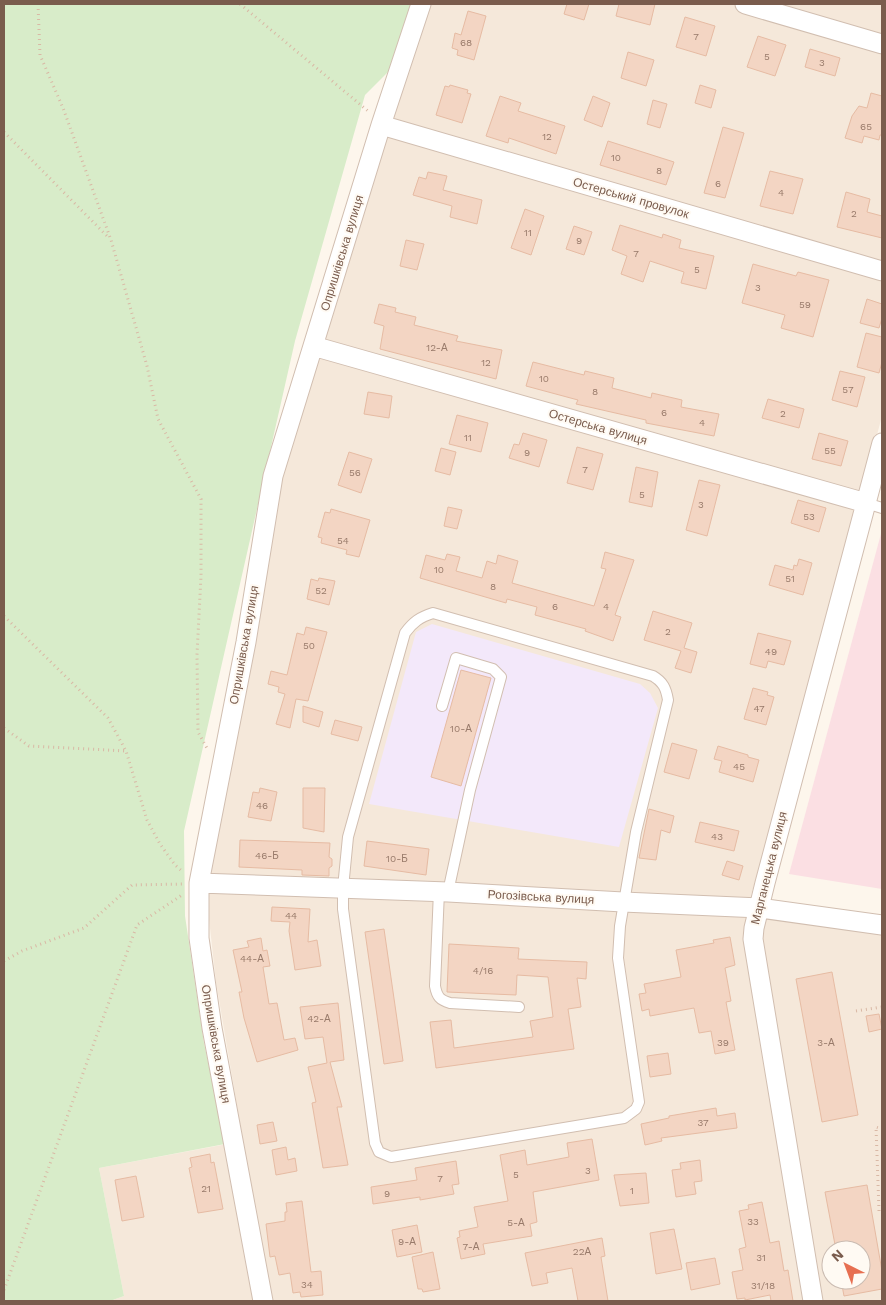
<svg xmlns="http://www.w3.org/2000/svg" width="886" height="1305" font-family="'Work Sans',sans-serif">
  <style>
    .residential { fill: #f5e8da; fill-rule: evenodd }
    .education { fill: #f3e8fa }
    .medical { fill: #fbdfe3 }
    .green { fill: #d8ecc9 }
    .building { fill: #f3d5c3; stroke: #e6bba3 }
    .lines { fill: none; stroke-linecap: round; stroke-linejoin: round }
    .lane-casing { stroke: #d1beb0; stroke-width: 12 }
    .street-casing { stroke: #d1beb0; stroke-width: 21 }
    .path { stroke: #d9b8a5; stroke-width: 3; stroke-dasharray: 1 4; stroke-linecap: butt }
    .lane { stroke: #fff; stroke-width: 10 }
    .street { stroke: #fff; stroke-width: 19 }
    .labels { text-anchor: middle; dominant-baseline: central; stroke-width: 4; stroke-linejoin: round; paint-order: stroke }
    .number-label { font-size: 10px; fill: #987a6a }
    .street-label { font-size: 12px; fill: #7a5c4d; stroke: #fffaf3 }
  </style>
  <rect width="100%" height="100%" fill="#fdf6ec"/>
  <!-- residential -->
  <path class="residential" d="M429,4H882V416L791,758L751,895L745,936L805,1301H110L124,1296L99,1168L243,1141L216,982L208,910V861L280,478Z
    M764,917L882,935V1301H819L758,943ZM831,1250H861V1280H831Z"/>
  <!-- education -->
  <path class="education" d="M432,624L640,684L650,693L658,708L619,847L369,804L416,632Z"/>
  <!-- medical -->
  <path class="medical" d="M882,530V889L789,874Z"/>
  <!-- green -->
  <path class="green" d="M4,4H413L390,70L365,95L295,341L184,831L185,916L204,1043L225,1144L99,1168L124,1296L110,1301H4Z"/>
  <!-- building -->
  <path class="building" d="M567,4H589L584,20L564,14Z
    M619,4H655L650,25L616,16Z
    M468,11L486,16L474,60L457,55L458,50L452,48L455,33L461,35Z
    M685,17L715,26L706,56L676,47Z
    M758,36L786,45L775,76L747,67Z
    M810,49L840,58L835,76L805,67Z
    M628,52L654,60L646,86L621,78Z
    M450,85L468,90L467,93L471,94L462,123L436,115L445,86L449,87Z
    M700,85L716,90L711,108L695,103Z
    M871,93L882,96V135H880L879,140L864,136L862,143L845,138L852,116L859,106L867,108Z
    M500,96L521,103L518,111L565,126L556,154L509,138L508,143L486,136Z
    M593,96L610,103L602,127L584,120Z
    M653,100L667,104L660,128L647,124Z
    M723,127L744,133L725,198L704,193Z
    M608,141L674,162L666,185L600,165Z
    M770,171L803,179L793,214L760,206Z
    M428,172L447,176L443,190L482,200L477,224L450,217L452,206L413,195L419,177L426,179Z
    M846,192L870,199L867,212L882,216V238L837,227Z
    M525,209L544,216L531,255L511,248Z
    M620,225L662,238L663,234L681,240L679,248L714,256L706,289L681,283L684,272L650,261L643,282L621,274L627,256L612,250Z
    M574,226L592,232L584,255L566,249Z
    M406,240L424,244L417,270L400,266Z
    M753,264L796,276L798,272L829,280L813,337L781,328L785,315L742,303Z
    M867,299L882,304V318L879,328L860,323Z
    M379,304L396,308L395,312L416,317L414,325L458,336L456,341L502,350L496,379L380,349L384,326L374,323Z
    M866,333L882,337V362L879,373L857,367Z
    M533,362L584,375L585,371L614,378L612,388L651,398L652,393L682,400L681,407L719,414L714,436L646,423V420L576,404L578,400L526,386Z
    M840,371L865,377L857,407L832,400Z
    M368,392L392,396L389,418L364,414Z
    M768,399L804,409L799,428L762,418Z
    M457,415L488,423L481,452L449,444Z
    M523,433L547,440L539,467L509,458L514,444L519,445Z
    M819,433L848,441L841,466L812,459Z
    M577,447L603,454L593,490L567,483Z
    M441,448L456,452L450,475L435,471Z
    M349,452L372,459L361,493L338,485Z
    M636,467L658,472L652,507L629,502Z
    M699,480L720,485L707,536L686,530Z
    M798,500L826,508L819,532L791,523Z
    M448,507L462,510L457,529L444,526Z
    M331,509L370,520L359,557L346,554L347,550L321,543L322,538L318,537L325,512L330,513Z
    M605,552L634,560L615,615L621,617L613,641L585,631L586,629L535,615L537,607L507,599L506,603L420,578L426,555L445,560L447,554L460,557L456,571L482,578L487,561L496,564L498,555L518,561L512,583L594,606L606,569L601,568Z
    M799,559L812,563L803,595L769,585L775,565L793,570L794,565L797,566Z
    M319,578L335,581L329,605L307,599L311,579L318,581Z
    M653,611L692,623L684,648L697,652L691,673L675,668L681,651L644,640Z
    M306,627L327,632L308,701L296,699L290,728L276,724L285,694L278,692L279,687L268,684L271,671L287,675L297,633L304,635Z
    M758,633L791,641L784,665L768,661L766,668L750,664Z
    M461,670L491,678L461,786L431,777Z
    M753,688L768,692L767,695L774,697L766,725L744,719Z
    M303,706L323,712L319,727L303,722Z
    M335,720L362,727L358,741L331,734Z
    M672,743L697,750L689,779L664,772Z
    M718,746L748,755V757L759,760L753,782L719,772L722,761L714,759Z
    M260,788L277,792L271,821L248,817L253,792L259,793Z
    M303,788H325L324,832L303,828Z
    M649,809L674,816L670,833L661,830L656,860L639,858Z
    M700,822L739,831L734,851L695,842Z
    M240,840L330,843L329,857L332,859V866L329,868V876L302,875V870L239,867Z
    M367,841L429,849L426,875L364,866Z
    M727,861L743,866L739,880L722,875Z
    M272,907L310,909L308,942L317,940L321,966L295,970L289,931L290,922L271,921Z
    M384,929L403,1061L384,1064L365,932Z
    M730,937L735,965L725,968L731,1001L726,1002L735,1050L715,1054L711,1031L699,1033L694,1008L650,1016L649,1009L642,1011L639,994L646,993L644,984L681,977L676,950L714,943L713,940Z
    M261,938L263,951L267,950L270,966L263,967L269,1004L277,1003L284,1040L295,1038L298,1050L257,1062L244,1018L239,992H242L233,950L249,947L247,941Z
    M449,944L519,948L518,959L587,962L586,979L577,978L581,1007L568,1009L574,1049L436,1068L430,1022L451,1020L454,1048L533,1037L530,1021L553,1017L548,977L517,975L516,995L447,992Z
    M832,972L858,1115L822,1122L796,979Z
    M338,1003L344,1060L330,1062L342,1107H337L348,1165L323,1168L312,1103L316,1102L308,1067L327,1063L323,1037L305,1039L300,1007Z
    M879,1014L882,1029L869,1032L866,1016Z
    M668,1053L671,1074L650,1077L647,1056Z
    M716,1108L717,1116L735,1113L737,1128L661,1138L662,1141L645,1145L641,1124L669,1118V1116Z
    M273,1122L277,1141L260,1144L257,1125Z
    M592,1139L599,1180L533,1192L537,1222L530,1224L532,1236L483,1244L485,1254L461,1259L457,1238L460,1237L459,1231L478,1227L474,1207L508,1201L500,1155L525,1150L527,1165L569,1157L567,1143Z
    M286,1147L288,1160L295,1158L297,1171L276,1175L272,1150Z
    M210,1154L211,1163L214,1162L223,1209L198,1213L189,1168L192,1167L190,1158Z
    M700,1160L702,1181L694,1182L696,1194L676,1197L672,1170L681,1169L680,1163Z
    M456,1161L459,1184L452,1185L454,1194L420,1200V1197L373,1204L371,1187L417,1180L415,1168Z
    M646,1173L649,1203L620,1206L614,1175Z
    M136,1176L144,1217L122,1221L115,1180Z
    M867,1185L882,1271V1289L844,1296L841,1280H861V1250H836L825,1192Z
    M302,1201L311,1272L321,1271L323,1295L301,1297L300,1292L293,1293L290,1273L279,1275L275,1256L270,1257L266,1224L285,1221V1212H287L286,1203Z
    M762,1202L770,1243L779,1241L784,1271L788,1270L793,1301H771L770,1295L745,1300V1298L737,1299L732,1272L743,1270L739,1249L746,1247L739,1211L749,1209L748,1205Z
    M417,1225L422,1252L397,1257L392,1230Z
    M674,1229L682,1269L656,1274L650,1233Z
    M602,1238L605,1256L601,1257L608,1301H578L572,1268L546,1273L548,1283L532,1286L525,1253Z
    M433,1252L440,1289L423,1292L422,1289H418L412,1257Z
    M715,1258L720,1284L691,1290L686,1263Z"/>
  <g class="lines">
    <!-- lane casing -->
    <g class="lane-casing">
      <path id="lane" d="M866,503L882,508
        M433,613L653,676C663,682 666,688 668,700L636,832L620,926L618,958L639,1102L636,1109L624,1118L391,1157L379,1152L375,1143L343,909V888L348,837L405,633C413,622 420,617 433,613Z
        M442,706L456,658L493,669L501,677L470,790L448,892
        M439,891L435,986C437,997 440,1000 450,1003L519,1007"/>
    </g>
    <!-- street casing -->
    <g class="street-casing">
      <path id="street" d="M745,4L882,44
        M381,125L882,271
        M313,346L866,503
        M199,883L448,892L623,902L760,908L882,925
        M263,1301L212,1028L199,938V883L246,642L273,476L381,125L421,4
        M813,1301L753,939L754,928L765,883L882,443"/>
    </g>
    <!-- path -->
    <path class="path" d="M38,4L40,55L63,108L111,240L147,366L158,419L201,499V576L197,655L198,732L208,750
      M240,4L368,111
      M4,132L109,238
      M4,616L108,718L126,751L147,820L160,844L175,865L183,872
      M4,728L29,746L126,751
      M4,961L22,951L84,928L132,885L184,884
      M856,1011L882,1007
      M879,1211L876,1127L882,1129
      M4,1290L137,925L182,895"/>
    <!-- lane -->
    <use href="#lane" class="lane"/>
    <!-- street -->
    <use href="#street" class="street"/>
  </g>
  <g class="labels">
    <!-- number labels -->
    <g class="number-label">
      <text x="696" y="36">7</text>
      <text x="466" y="42">68</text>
      <text x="767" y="56">5</text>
      <text x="822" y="62">3</text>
      <text x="866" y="126">65</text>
      <text x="547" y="136">12</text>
      <text x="616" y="157">10</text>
      <text x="659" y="170">8</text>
      <text x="718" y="183">6</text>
      <text x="781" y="192">4</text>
      <text x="854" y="213">2</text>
      <text x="528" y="232">11</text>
      <text x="579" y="240">9</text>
      <text x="636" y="253">7</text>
      <text x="697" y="269">5</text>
      <text x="758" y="287">3</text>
      <text x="805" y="304">59</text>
      <text x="437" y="347">12-А</text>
      <text x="486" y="362">12</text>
      <text x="544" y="378">10</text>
      <text x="848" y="389">57</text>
      <text x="595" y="391">8</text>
      <text x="664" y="412">6</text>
      <text x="783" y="413">2</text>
      <text x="702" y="422">4</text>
      <text x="468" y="437">11</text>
      <text x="830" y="450">55</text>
      <text x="527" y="452">9</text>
      <text x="585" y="469">7</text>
      <text x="355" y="472">56</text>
      <text x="642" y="494">5</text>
      <text x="701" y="504">3</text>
      <text x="809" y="516">53</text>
      <text x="343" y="540">54</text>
      <text x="439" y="569">10</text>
      <text x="790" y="578">51</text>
      <text x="493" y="586">8</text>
      <text x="321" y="590">52</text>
      <text x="555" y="606">6</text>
      <text x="606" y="606">4</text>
      <text x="668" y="631">2</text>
      <text x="309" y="645">50</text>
      <text x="771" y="651">49</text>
      <text x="759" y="708">47</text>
      <text x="461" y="728">10-А</text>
      <text x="739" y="766">45</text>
      <text x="262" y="805">46</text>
      <text x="717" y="836">43</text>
      <text x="267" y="855">46-Б</text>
      <text x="397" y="858">10-Б</text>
      <text x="291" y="915">44</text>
      <text x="252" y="958">44-А</text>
      <text x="483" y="970">4/16</text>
      <text x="319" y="1018">42-А</text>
      <text x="723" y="1042">39</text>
      <text x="826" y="1042">3-А</text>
      <text x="703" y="1122">37</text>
      <text x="588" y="1170">3</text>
      <text x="516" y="1174">5</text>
      <text x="440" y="1178">7</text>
      <text x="206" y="1188">21</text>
      <text x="632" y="1190">1</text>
      <text x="387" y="1193">9</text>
      <text x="753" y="1221">33</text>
      <text x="516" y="1222">5-А</text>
      <text x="407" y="1241">9-А</text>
      <text x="471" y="1246">7-А</text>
      <text x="582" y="1251">22А</text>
      <text x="761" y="1257">31</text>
      <text x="307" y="1284">34</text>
      <text x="763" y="1285">31/18</text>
    </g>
    <!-- street labels -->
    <g class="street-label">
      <text transform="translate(631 198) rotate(16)">Остерський провулок</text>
      <text transform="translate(342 253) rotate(-73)">Опришківська вулиця</text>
      <text transform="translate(598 427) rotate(16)">Остерська вулиця</text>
      <text transform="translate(244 645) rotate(-80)">Опришківська вулиця</text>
      <text transform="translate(769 868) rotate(-76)">Марганецька вулиця</text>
      <text transform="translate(541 897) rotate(3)">Рогозівська вулиця</text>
      <text transform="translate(216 1044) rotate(80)">Опришківська вулиця</text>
    </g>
  </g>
  <!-- border -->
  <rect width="886" height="1305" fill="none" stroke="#7a5c4d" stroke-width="10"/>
  <!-- north arrow -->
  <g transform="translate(846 1265) rotate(318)"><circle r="24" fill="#fffaf3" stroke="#cabbb1"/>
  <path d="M0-4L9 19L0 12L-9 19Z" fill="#e76f51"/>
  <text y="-8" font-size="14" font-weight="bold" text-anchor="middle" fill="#7a5c4d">N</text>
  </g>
</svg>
